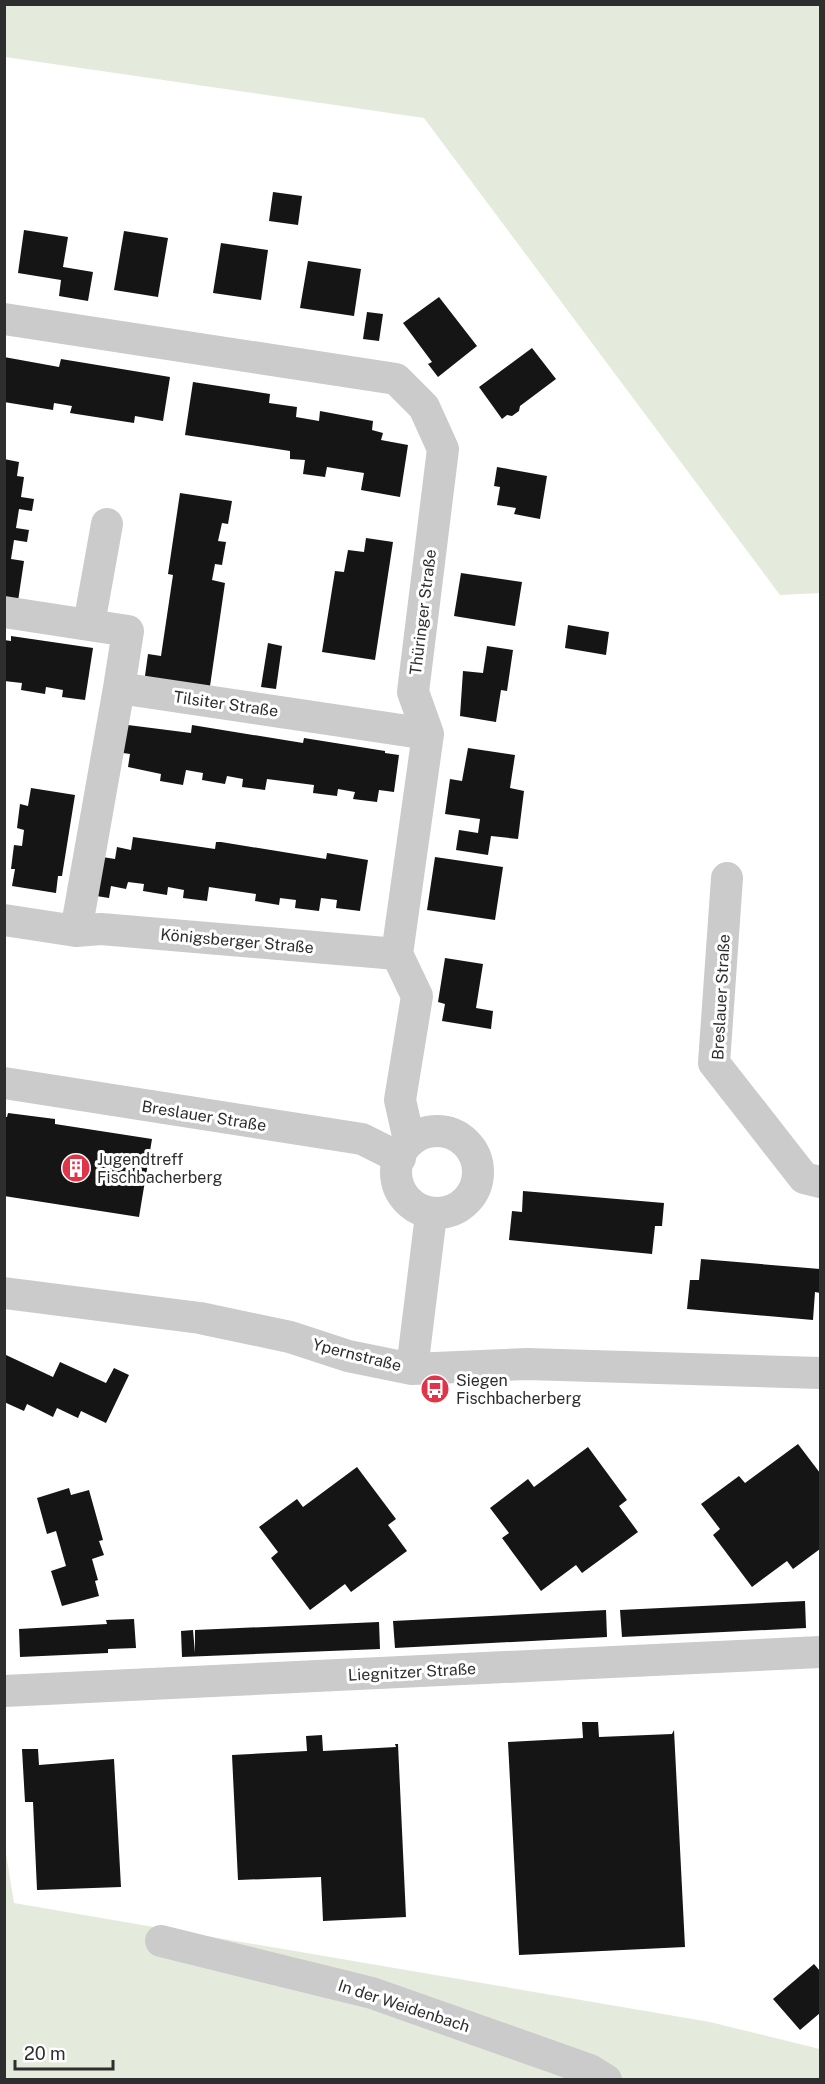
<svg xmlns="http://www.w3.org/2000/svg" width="825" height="2084" font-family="'Public Sans',sans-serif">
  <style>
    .green { fill: #e5ebdc }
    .building { fill: #151515 }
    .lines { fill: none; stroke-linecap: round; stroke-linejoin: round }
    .minor { stroke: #cbcbcb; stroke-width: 32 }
    .labels { text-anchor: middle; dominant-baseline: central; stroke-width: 6; stroke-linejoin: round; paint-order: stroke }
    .street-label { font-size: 16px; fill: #2e2e2e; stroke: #fff }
    .poi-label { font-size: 16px; fill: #2e2e2e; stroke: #fff; text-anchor: start }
  </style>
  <rect width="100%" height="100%" fill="#fff"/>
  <!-- green -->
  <path class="green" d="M5,4L820,5V593L780,595L424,118L5,57Z
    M4,1841L14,1903L710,2022L820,2049V2079H5Z"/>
  <!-- building -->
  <path class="building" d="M273,192L302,196L298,225L269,221Z
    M24,230L68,237L63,267L93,272L88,301L59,296L61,280L18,273Z
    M124,231L168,238L158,297L114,290Z
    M221,243L268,250L261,300L213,293Z
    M308,261L361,269L354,316L300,308Z
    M439,297L477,346L438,377L428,364L432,362L403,323Z
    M367,312L383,314L379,341L363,339Z
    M532,348L556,379L520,406L519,411L512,416L507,415L502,419L479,387Z
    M4,357L59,367L61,359L170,377L163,421L135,416L134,423L70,413L72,406L54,403L53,410L4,402Z
    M193,382L270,394L269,403L297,407L296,417L319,421L320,411L373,421L372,430L383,433L381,440L408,445L400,497L361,490L364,473L327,467L325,477L303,474L305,460L290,459V451L185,435Z
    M4,459L19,462L17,476L24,477L21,497L34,499L32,511L19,509L16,528L29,530L27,542L14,540L11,559L24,561L18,601L4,599Z
    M497,467L547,476L540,519L514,514L516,508L497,505L500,487L494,486Z
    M180,493L232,501L228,524L222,523L218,541L226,542L222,565L215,564L212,580L225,583L209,693L144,683L148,654L161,656L173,575L168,574Z
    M366,538L393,542L375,660L322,652L335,571L344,572L348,550L364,552Z
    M461,573L522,582L515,626L454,616Z
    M568,625L609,632L606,655L565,648Z
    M11,636L93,648L85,700L62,697L63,690L46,687L45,694L21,690L22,683L4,681V640L11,641Z
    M268,643L282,646L276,689L261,687Z
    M487,646L513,650L507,691L501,690L496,722L460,716L463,671L483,673Z
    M120,724L191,733L192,725L303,743L304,738L385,751V753L399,755L394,792L379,790L377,802L353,799L355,792L338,789L337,796L313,793L314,785L267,779L265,790L242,787L243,779L227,776L225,784L202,780L203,773L186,770L183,785L160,781L161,774L128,767L130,754L116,752Z
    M468,748L515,755L510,788L524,791L518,839L491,836L488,855L456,850L459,830L478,833L480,819L445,814L450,779L462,781Z
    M31,788L75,795L62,876H58L56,893L12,886L15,869H11L14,845L22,846L24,830L17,828L20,804L28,806Z
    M133,837L215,849L216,842H221L326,859L327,853L368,860L360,911L336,908L337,900L321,898L319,911L295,908L296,900L280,898L279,905L255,901L256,894L209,887L207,901L183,898L184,890L168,887L167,895L143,891L144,884L128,882L126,889L111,886L109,898L90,895L96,856L115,859L117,847L131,850Z
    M435,857L503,867L495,920L427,910Z
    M445,958L483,964L476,1008L493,1011L491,1029L442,1021L445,1004L438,1002Z
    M8,1113L55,1119V1124L152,1139L139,1217L4,1196V1117H7Z
    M523,1191L664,1203L662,1226H655L652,1254L509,1240L512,1211L522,1212Z
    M701,1259L820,1269V1293L815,1292L813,1320L687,1309L690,1280H699Z
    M6,1355L53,1377L60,1362L106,1383L114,1368L129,1375L106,1423L81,1411L78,1418L57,1408L53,1417L27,1404L24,1411L4,1402Z
    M798,1444L820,1473V1549L793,1569L787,1561L752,1587L713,1535L720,1529L701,1504L739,1476L745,1483Z
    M588,1447L627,1500L619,1506L638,1532L582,1573L576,1565L541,1591L502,1538L509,1533L490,1508L528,1479L534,1487Z
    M357,1467L396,1519L388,1525L407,1551L351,1592L345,1584L310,1610L271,1558L278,1552L259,1527L297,1499L303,1507Z
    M69,1488L71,1495L89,1490L103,1540L99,1541L104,1555L92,1559L98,1580L95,1581L99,1596L62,1606L51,1571L66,1566L56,1531L47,1534L37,1498Z
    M805,1601L806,1628L622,1637L620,1610Z
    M606,1610L607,1637L395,1648L393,1621Z
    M134,1619L136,1648L108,1649V1653L20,1657L19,1629L107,1624L106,1620Z
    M379,1622L380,1649L182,1657L181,1631L193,1630L195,1653V1630Z
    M582,1722H598L599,1737L672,1734L674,1730L685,1947L519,1955L508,1742L583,1738Z
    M322,1735L323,1751L396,1747L395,1744H398L406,1917L323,1921L321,1877L238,1880L232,1755L307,1751L306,1736Z
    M22,1749H38L39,1765L114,1759L121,1887L37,1890L33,1802H25Z
    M814,1964L820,1971V2013L800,2030L773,1999Z"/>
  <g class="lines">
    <!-- minor -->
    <path class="minor" d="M4,319L396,379L424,407L443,449L413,692L428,734L397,954L417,996L400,1100L409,1140
      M4,612L128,631L119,688L428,734
      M89,624L107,524
      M727,878L714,1063L804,1178L820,1182
      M4,920L76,931L101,929L397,954
      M76,931L119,688
      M4,1083L362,1139L400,1158
      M396 1172a41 41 0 1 1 82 0a41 41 0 1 1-82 0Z
      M4,1293L200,1318L290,1337L348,1356L412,1369L527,1364L820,1373
      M412,1369L431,1215
      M4,1691L820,1652
      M161,1941L372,1993L590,2070L606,2080"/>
  </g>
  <!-- icons -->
  <defs>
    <g id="building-disc" transform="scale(1.5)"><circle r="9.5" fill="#df3549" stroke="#fff"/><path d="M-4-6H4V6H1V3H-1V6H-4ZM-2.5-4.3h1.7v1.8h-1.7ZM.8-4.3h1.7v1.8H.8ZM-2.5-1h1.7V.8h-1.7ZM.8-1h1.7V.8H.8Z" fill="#fff"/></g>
    <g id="bus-disc" transform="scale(1.5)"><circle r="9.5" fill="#df3549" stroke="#fff"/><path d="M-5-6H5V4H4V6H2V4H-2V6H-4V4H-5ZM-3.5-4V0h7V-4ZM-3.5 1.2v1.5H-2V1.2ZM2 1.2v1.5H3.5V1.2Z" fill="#fff"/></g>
  </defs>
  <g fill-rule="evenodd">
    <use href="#building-disc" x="76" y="1168"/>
    <use href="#bus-disc" x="435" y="1389"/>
  </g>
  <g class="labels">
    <!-- street labels -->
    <g class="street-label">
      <text transform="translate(423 612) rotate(-83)">Thüringer Straße</text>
      <text transform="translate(226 704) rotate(8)">Tilsiter Straße</text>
      <text transform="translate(237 941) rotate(5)">Königsberger Straße</text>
      <text transform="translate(721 997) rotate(-87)">Breslauer Straße</text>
      <text transform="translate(204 1116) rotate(9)">Breslauer Straße</text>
      <text transform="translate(357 1355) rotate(14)">Ypernstraße</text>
      <text transform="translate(412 1672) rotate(-3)">Liegnitzer Straße</text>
      <text transform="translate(404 2006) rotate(18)">In der Weidenbach</text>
    </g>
    <!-- poi labels -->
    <g class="poi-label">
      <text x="97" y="1159">Jugendtreff<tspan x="97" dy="18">Fischbacherberg</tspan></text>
      <text x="456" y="1380">Siegen<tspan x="456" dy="18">Fischbacherberg</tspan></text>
    </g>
  </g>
  <!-- border -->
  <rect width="825" height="2084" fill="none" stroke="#2e2e2e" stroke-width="12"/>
  <!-- scale -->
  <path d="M15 2060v9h98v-9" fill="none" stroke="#2e2e2e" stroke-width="3"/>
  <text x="24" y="2060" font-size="18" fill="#2e2e2e" stroke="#ffffff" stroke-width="4.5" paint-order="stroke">20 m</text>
</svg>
